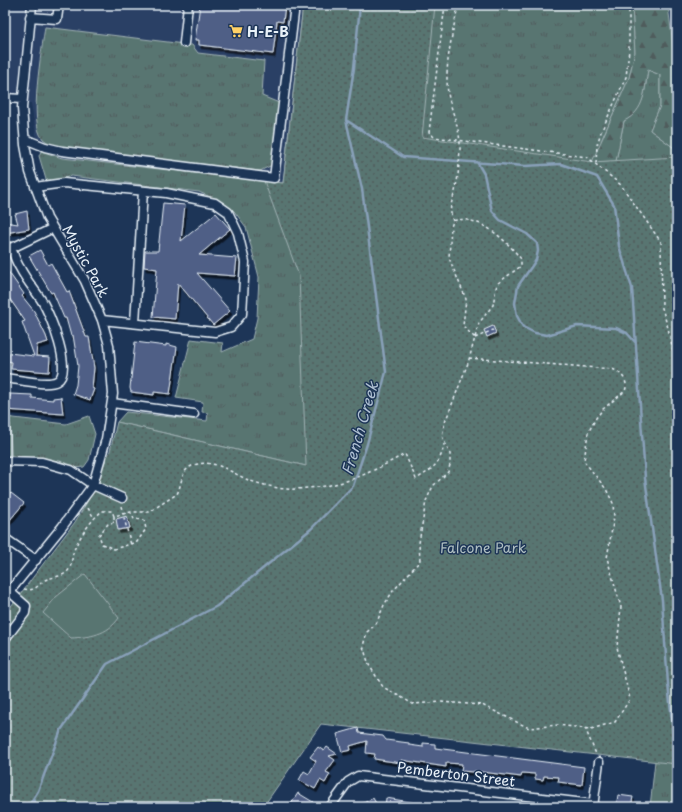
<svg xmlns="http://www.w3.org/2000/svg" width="682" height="812" font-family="'Playpen Sans',sans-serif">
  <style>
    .built { fill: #2c4165 }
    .grass { fill: url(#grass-tufts); stroke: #a0b2b4 }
    .forest { fill: url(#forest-firs); stroke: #a0b2b4 }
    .park { fill: url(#park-dots); stroke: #a0b2b4 }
    .pitch { fill: #597471; stroke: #a0b2b4 }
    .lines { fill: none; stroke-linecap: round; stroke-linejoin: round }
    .stream { stroke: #89a1ba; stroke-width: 2.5 }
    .building { fill: #505e86; stroke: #e8f1f8; filter: url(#shadow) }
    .minor-casing { stroke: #e8f1f8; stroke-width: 11 }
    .path { stroke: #e8f1f8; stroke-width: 1.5; stroke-dasharray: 3 3; stroke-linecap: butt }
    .minor { stroke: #1d3557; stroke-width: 8 }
    .labels { text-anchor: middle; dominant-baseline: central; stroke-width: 3; stroke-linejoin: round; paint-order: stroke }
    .poi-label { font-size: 14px; font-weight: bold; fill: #e8f1f8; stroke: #1d3557; text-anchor: start }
    .street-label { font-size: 14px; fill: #e8f1f8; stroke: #1d3557 }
    .park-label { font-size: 14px; fill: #afbfc2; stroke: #1d3557 }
    .water-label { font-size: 15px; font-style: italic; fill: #b1c2d4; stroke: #1d3557 }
  </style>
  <defs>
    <pattern id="grass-tufts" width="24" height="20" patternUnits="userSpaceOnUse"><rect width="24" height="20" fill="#597471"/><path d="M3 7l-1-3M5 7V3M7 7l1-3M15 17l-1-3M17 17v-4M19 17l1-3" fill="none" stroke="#4f5c5c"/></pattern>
    <pattern id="forest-firs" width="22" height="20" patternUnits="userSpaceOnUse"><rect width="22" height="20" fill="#597471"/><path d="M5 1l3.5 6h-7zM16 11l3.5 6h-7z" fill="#4f5c5c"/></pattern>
    <pattern id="park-dots" width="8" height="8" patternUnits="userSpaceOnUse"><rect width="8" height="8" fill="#597471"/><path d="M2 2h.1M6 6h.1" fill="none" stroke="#4f5c5c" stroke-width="1.8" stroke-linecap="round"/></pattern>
    <filter id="shadow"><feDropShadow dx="2" dy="3.5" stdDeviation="0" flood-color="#0009"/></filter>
  </defs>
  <rect width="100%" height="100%" fill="#1d3557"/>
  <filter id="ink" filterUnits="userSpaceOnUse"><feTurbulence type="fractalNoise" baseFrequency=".025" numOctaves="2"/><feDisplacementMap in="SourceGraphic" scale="8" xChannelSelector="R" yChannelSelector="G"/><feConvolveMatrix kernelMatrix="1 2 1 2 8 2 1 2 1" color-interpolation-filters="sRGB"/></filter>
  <g filter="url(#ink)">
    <!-- built -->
    <path class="built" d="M5,5H303L283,183L62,158L41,151L36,135L31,103H5Z"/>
    <!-- grass -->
    <path class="grass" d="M303,5H632L635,52L629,78L601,141L616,161L624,121C644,111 645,90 648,70L660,75V106L650,130L677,150V807H650L655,761L651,730L315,701L22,807L306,466L117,422L126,412L207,421L208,413L202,412L203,402L176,398L191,339L223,343L222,352L252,339L257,318L259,277L246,227L234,211L222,202L199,192L71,176L47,183L39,156L41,151L62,158L283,183Z
      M45,27L192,45L198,53L264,61L262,96L279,103L272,165L260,171L74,149C64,147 51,146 43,139C28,124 42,49 45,27Z
      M89,416L95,434L89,460L84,467L75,468L60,461L11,456L10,424L5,423V417L66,424Z"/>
    <!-- forest -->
    <path class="forest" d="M632,5H668L677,78V150L650,130L660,106V75L648,70C644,90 646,110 624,121L616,161L592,162L629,78L635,52Z
      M5,423L10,424L11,456H5Z"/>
    <!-- park -->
    <path class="park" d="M303,5H435L422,137L592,162L677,157V764L321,724L263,807H5V614L75,522L86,504L110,451L117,422L306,466L299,276L264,181L283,183Z"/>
    <!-- pitch -->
    <path class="pitch" d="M85,574L119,618C107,635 90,637 71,638L43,613L56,597Z"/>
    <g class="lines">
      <!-- stream -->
      <path class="stream" d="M346,120L403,157L525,166L561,164L597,177L614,205L619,246L632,288L645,478L662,600L668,684L677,768L674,807
        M477,162L484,174L492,211L500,220L527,234L537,243L538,251L536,260L518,286L515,303L517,316L523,327L535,333L547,335L577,326L616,328L627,333L635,342
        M33,799L38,807
        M28,807L38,791L61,730L107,664L217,606L311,529L353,486L367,444L386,372L362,189L346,120L354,68L360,5"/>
    </g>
    <!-- building -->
    <path class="building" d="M200,5H285L283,22L277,21L273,54L199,45V40H195Z
      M163,203L185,205L181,241L216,213L230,229L199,255L237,258L235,276L197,273L230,311L213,325L178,283L175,319L153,317L157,269L144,267L145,251H158Z
      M27,211L29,229L5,233V222L18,224L15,214Z
      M40,250L48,265L51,263L67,292L69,291L86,337H89L94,368L92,388L94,389L90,400L73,394L76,385L78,366L73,335L71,336L66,318H64L53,292L51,293L29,256Z
      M5,267L24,294L22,296L34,311L46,336L48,342L37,345L36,356L50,357L49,372L11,369L12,362L8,361L9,353L34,356L22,322L25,321L5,292Z
      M493,326L496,333L487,337L484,330Z
      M135,342L166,346V344L177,347L170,394L154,392V395L131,392L130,388Z
      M10,394L32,395V398L53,400V398L61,397L63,414L5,410L6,397H10Z
      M5,490L10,494L11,493L24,503L5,526Z
      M127,516L130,528L118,530L116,519Z
      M358,728L359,733L383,736L386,740L409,743V745L423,747V743L435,744V748L584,767L582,785L558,782L559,777L544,776L543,780L535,779V774L522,773L521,777L474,771L473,772L461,771L462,764L446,763V767L401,760V763L374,759L375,754L366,753L367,741L350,746L351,750L342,752L337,734Z
      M318,747L324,751L327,747L337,754L329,756L335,760L326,772L330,774L325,783L320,780L315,789L299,780L304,771L309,774L316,761L310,757Z
      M298,793L313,802L310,807H289Z
      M618,795L633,797L631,807H616Z
      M373,798L378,807H356Z
      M386,798L416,803V807H385Z"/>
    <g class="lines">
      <!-- minor casing -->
      <g class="minor-casing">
        <path id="minor" d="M30,17L57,19L59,5
          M184,43L188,5
          M5,98L22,99
          M25,139L45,147L62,151L274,178L295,5
          M35,187L64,183L166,193L215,203L228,212L238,233L245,262L242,314L231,327L215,332L102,320
          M5,249L16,246L53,228
          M135,323L143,191
          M5,378C17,379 47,387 57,381C74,372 50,314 42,301C35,290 26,280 20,268C16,262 14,255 11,248
          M112,403L194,414
          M5,461L42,462L71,470L93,485L122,498
          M6,539L36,560
          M5,597L62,527L93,485L106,439L113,394L109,345L102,320L85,281L47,218L30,172L25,145L22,108L32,5
          M5,639L25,613L26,606L10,592
          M330,807L348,782L358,776L593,804
          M593,807L599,762"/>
      </g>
      <!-- path -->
      <path class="path" d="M445,5L429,132L434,137L587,157L621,185L661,242L662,308L668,328L677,368
        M596,163L597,145L601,132L626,77L629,50V5
        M453,221C447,204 454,201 456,186C459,174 459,161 460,149C461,129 451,112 448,93C444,63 453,34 458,5
        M475,338L493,330
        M469,358L612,369C621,372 629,381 625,391L603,409L596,418L588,433L584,461L606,489L613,503L614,517L607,558L621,607L617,647L630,699L615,722L591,729L558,725L529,728L482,705L441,702L413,704L383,687L369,665L363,646L367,632L376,624L384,605L393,591L420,561L419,543L426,501L433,486L448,472L450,465V454L442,436L444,425L468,363L479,323L493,305L496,288L498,283L521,266V259C507,241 478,213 453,221L451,227L449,258L466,299L463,326L475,338
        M121,506L131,545
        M88,508L94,518
        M114,516V522L108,524L99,535L102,544L114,549L137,542L146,529L144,520L134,519L131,513
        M24,589C36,592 37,585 45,580C51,577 60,577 66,573C73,567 71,558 74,550C80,536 91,520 102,511H112L114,516L131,512H149L177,494C183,482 180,470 194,465C216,458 232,474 251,481C260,484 269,486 278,488C288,490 298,489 308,488C348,485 371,472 405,454L416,479C432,470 441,463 444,444
        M585,728L596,754"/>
      <!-- minor -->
      <use href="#minor" class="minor"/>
    </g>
  </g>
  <!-- icons -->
  <defs>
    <g id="supermarket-bare" transform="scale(1.08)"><path d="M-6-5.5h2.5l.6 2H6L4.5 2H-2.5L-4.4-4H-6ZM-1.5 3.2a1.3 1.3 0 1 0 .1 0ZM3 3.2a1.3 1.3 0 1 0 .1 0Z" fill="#ffd166" stroke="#1d3557" stroke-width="2.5" paint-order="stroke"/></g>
  </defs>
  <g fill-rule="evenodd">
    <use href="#supermarket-bare" x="236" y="31"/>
  </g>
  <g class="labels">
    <!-- poi labels -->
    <g class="poi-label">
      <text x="247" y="31">H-E-B</text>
    </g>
    <!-- street labels -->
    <g class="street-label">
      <text transform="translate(86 261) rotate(61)">Mystic Park</text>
      <text transform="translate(456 774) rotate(7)">Pemberton Street</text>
    </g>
    <!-- park labels -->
    <g class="park-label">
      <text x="483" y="547">Falcone Park</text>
    </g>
    <!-- water labels -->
    <g class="water-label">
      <text transform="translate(359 428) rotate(-74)">French Creek</text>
    </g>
  </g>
  <!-- margin -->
  <rect width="682" height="812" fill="none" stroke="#1d3557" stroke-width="20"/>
  <rect x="10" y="10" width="662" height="792" fill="none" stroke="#e8f1f8" stroke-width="1.5" filter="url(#ink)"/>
</svg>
